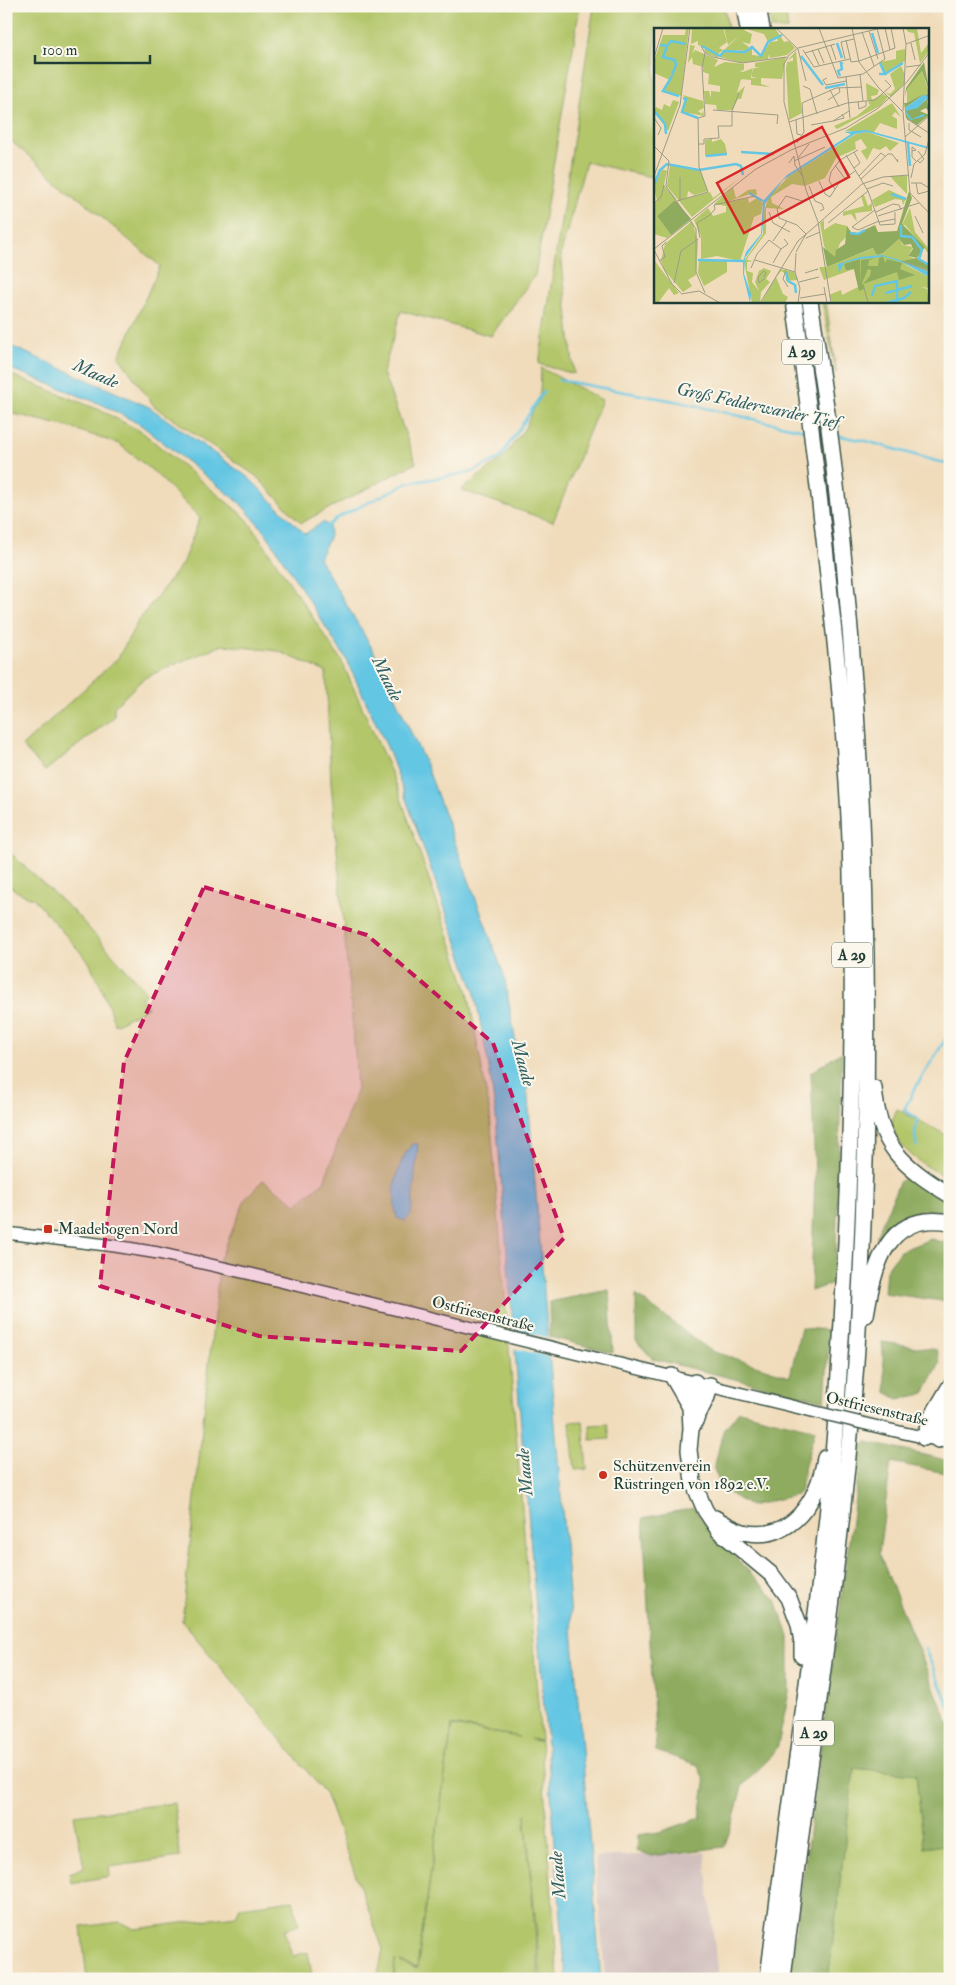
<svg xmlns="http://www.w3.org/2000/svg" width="956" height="1985" font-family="'IM FELL Double Pica',serif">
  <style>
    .industrial { fill: #d1bfbd }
    .green { fill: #b3c66a; stroke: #69824f; fill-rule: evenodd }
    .forest { fill: #8eab5e; stroke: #567449 }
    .water { fill: #64c6e3; stroke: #42828c }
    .pier { fill: #f0dcbb }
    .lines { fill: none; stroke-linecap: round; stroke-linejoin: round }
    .stream { stroke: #64c6e3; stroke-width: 2.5 }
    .secondary-casing { stroke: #3e5548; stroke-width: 14 }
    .motorway-casing { stroke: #3e5548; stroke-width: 18 }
    .secondary { stroke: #fff; stroke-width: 11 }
    .motorway { stroke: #fff; stroke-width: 15 }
    .secondary-bridge-casing { stroke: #3e5548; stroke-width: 14; stroke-linecap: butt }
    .secondary-bridge { stroke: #fff; stroke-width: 11 }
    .marked { fill: #c2185b; fill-opacity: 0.2; stroke: #c2185b; stroke-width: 4; stroke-dasharray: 10 6; stroke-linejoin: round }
    .poi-dot { fill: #c8321e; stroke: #fbf7ec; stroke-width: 2 }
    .labels { text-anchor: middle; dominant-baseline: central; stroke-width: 4; stroke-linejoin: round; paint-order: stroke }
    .shield { fill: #fbf7ec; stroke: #61756b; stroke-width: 1 }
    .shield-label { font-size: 15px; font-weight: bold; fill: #1f3d34 }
    .poi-label { font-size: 16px; fill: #1f3d34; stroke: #fbf7ec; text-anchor: start }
    .street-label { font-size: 16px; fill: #1f3d34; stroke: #fbf7ec }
    .water-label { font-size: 18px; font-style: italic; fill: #305f60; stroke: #fbf7ec }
    .inset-river { fill: none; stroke: #64c6e3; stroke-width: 2.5 }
    .inset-road { fill: none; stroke: #9c9c85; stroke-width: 1 }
    .view { fill: #d62828; fill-opacity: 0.15; stroke: #d62828; stroke-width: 2.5 }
    .inset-edge { fill: none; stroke: #1f3d34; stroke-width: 2.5 }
  </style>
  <rect width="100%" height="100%" fill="#fbf7ec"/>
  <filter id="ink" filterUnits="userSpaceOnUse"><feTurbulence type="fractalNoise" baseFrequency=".02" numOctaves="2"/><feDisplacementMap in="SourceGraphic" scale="10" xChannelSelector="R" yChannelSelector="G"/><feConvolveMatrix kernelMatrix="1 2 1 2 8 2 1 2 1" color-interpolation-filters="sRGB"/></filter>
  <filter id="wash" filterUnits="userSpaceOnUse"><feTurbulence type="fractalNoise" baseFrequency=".0096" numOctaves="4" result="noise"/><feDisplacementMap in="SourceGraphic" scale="20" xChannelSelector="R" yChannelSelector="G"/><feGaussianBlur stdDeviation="1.12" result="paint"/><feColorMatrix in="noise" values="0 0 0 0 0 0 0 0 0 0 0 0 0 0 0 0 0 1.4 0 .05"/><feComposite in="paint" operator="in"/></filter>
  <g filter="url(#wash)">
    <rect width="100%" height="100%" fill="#f0dcbb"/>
    <!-- industrial -->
    <path class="industrial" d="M705,1852L718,1979H605L595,1857Z"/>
    <!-- green -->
    <path class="green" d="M6,6H580L535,275L491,336L401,311L383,373L416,463L301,523L256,476L154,406L119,357L160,266L6,137Z
      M594,6H724L728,29H655V178L586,162L561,253L574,374L539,364Z
      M768,6H785L788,29H772Z
      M822,301H826L836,373Z
      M541,368L602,400L553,522L461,490L504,457L525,428L540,395Z
      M6,373L100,410L142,432L247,519L341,660L395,781L468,992L490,1114L541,1741L530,1739L541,1742L558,1979H541L525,1814L539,1979H394L395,1960L393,1979H377L383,1949L325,1793L182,1621L220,1259L246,1198L263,1180L296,1204L324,1182L357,1089L355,1053L331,782L326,672L278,651L223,645L170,666L143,679L114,707V717L45,771L22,746L118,658L138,621L182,564L200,518L154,472L119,444L68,427L6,412ZM452,1725L519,1737L452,1726L417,1969L400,1962L417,1968Z
      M6,849L78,916L147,993L141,998L148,1007L115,1025L102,989L89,962L33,898L19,893L6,883Z
      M897,1109L950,1137V1180C930,1168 894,1150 892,1124C892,1120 895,1113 897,1109Z
      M583,1421L587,1469L575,1470L570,1422Z
      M608,1424L610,1439L591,1440L590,1425Z
      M854,1768L916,1774L924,1848L950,1844V1967L947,1979H828Z
      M174,1803L180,1857L109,1867L110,1876L71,1883L70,1873L84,1867L74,1815Z
      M293,1900L299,1925L284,1930L292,1956L308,1952L312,1975L260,1979L249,1973L174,1979H87L81,1927L119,1922L135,1929L236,1916L240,1907Z"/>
    <!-- forest -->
    <path class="forest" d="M842,1052L835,1282L811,1291L815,1174L811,1072Z
      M907,1177L950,1202V1211C941,1211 930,1209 921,1211C904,1215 893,1234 876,1237L900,1181Z
      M931,1239L950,1244V1302L884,1293L886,1270L900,1251Z
      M609,1290L613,1353L550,1337L549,1302Z
      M636,1295L711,1351L790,1376L801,1328L830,1330L825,1401L653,1359L636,1341Z
      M882,1342L937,1350L940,1363L924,1394L898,1399L886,1392Z
      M739,1411L815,1430L804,1469L800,1492L796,1495L750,1506L722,1489L714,1469L723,1431Z
      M867,1442L950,1461V1474L891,1462L879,1553L950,1727V1844L924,1848L916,1774L854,1768L828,1979H789L862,1447Z
      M694,1508L708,1528L776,1600L789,1636V1692L778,1745L773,1755L742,1786L733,1822L724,1847L651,1856L637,1850L638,1835L660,1832L700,1818L705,1783L698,1765L656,1751L643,1518Z"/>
    <!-- water -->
    <path class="water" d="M6,344L149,407L249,478L305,534L323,522L329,526L330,536L319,558L373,650L427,767L504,975L519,1061L527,1086L601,1979H566L496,1117L489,1067L474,990L389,751L346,659L266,533L240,503L141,425L103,405L6,367Z
      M412,1144H418L411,1215L405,1221L397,1218C391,1191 395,1167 412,1144Z"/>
    <!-- pier -->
    <path class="pier" d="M511,1329L550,1338L552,1357L512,1348Z"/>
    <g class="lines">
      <!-- stream -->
      <path class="stream" d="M559,380L680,402L761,421L805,430
        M835,435L866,441L950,465
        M327,527L337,518L408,483L472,472L500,458L544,391
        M917,1146L915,1136L917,1118L904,1110L914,1090L950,1032
        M925,1649L950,1708"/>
    </g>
  </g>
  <g filter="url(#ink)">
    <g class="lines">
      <!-- secondary casing -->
      <g class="secondary-casing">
        <path id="secondary" d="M6,1233L115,1246L158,1253L251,1274L812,1411
          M891,1430L950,1443"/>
      </g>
      <!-- motorway casing -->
      <g class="motorway-casing">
        <path id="motorway" d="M744,6L748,29
          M758,6L762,29
          M874,1088C879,1146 902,1166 950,1195
          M866,1315C874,1266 886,1211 950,1222
          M672,1376L690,1407
          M695,1382L690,1407L691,1429L689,1450L693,1482L705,1510L719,1531L772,1575L789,1598L799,1624L802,1643V1656
          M692,1427L707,1397L710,1385
          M924,1438L931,1418L950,1386
          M938,1440L948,1397
          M715,1518C723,1523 733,1529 743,1532C792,1543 818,1500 825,1458
          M768,1979C792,1777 827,1576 839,1373C850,1196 856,1018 850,840C847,758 839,677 830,595C820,497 808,399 794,301
          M783,1979C807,1769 843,1559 857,1348C875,1052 868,755 833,460C827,407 818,354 810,301"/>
      </g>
      <!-- secondary -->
      <use href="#secondary" class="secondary"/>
      <!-- motorway -->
      <use href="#motorway" class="motorway"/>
      <!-- secondary-bridge casing -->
      <g class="secondary-bridge-casing">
        <path id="secondary-bridge" d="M812,1411L891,1430"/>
      </g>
      <!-- secondary-bridge -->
      <use href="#secondary-bridge" class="secondary-bridge"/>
    </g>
  </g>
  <!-- marked area -->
  <path class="marked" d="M204,887L367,935L493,1043L564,1238L461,1351L259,1336L100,1286L124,1062Z"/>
  <!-- markers -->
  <g class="poi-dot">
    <rect x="43" y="1224" width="10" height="10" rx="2.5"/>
    <circle cx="603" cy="1475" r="5"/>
  </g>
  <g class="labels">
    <!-- shield labels -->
    <g class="shield">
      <rect x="782" y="339.5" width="40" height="25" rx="4"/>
      <rect x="832" y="942.5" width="40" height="25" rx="4"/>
      <rect x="794" y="1720.5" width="40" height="25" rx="4"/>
    </g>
    <g class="shield-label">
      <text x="802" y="352">A 29</text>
      <text x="852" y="955">A 29</text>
      <text x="814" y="1733">A 29</text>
    </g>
    <!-- poi labels -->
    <g class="poi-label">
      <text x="58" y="1229">Maadebogen Nord</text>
      <text x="613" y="1466">Schützenverein<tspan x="613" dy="18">Rüstringen von 1892 e.V.</tspan></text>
    </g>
    <!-- street labels -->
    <g class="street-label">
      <text transform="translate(483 1314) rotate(14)">Ostfriesenstraße</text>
      <text transform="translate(877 1409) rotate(13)">Ostfriesenstraße</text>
    </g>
    <!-- water labels -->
    <g class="water-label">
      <text transform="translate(96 374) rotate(24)">Maade</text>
      <text transform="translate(758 406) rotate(12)">Groß Fedderwarder Tief</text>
      <text transform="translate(387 679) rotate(64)">Maade</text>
      <text transform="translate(523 1063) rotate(75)">Maade</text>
      <text transform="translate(525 1472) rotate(-95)">Maade</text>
      <text transform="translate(558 1875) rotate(-95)">Maade</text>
    </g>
  </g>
  <!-- overview -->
  <g transform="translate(654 28)">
    <rect width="275" height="275" fill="#f0dcbb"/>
    <path d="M32,0H35L27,68L9,62L16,52L0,45V33L9,7H31ZM38,0H69L73,14L65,20L69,22L64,26V30L52,25L50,22L53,20L44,17V13L37,16ZM70,0H121L130,14L135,13L141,20L133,27L116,30L115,26L114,31L88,35L66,29L70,23L75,24L70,22L86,7L74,17ZM92,1L110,6L114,14L123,10L124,13L116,14L107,28L98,27V20L91,24L85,25L80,22L92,23L95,19L88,14L96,16L98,6L90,2ZM252,0H263L267,25L275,15V23L266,35L260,5L254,4ZM36,17L41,18L38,26L41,22L64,32L60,39L71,34L90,36V42L86,43L89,44L99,40L97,50H103L98,49V45L100,40H106L101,39V35L132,29L128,51L107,50V56L116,59L97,57V52L87,51L88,48L83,65L91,58L87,71H84L78,82H63L62,77L51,76L50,63H55L57,70V63L66,64V58L54,56L55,46L49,44V39L39,36L38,29L34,35ZM251,21V33L231,45L226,34L242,31V23ZM142,23L148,85L135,92L132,41L133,34L139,33V29L133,33ZM247,38L251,47L250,56L237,69L231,64L236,66L241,61L236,46ZM268,43L275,65L253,74V61ZM212,55L225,62L223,67L217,68L218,72H213ZM229,66L234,69L226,78L183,101L180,98L203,88L216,77L214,74ZM29,67L49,73L50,80L44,83L48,86L49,82L50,88L29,84L32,71ZM19,72L25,74L14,103L0,82L2,79L8,82L10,76L16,79ZM238,75L247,89L241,84L238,88L243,91V101L226,95L220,104L191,103ZM213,104L245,115L236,123L232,118L226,122L219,120L213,132L207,123L213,120L207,111L201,114L202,121L182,130L171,150L151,158L138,156L117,169L118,175L130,181L112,180V205L94,229L93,232L99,233L93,234V243L99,245L98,254L105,263L101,254L105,243L110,240L117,243L112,251L116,254L107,264L106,275H98L90,233L109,206V185L115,169L135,148L202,106ZM58,111V114L67,111L71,116L73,126L51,128V112ZM16,137L46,142L54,163L40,167L34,163L33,170L56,164L59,170L86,150L38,189L13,158ZM8,141L13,143L10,157L22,171L3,188L17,207L13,210L0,206V176L3,173L0,158ZM236,148H253V166L242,155ZM79,159L82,170L94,162L102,161L103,167L96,166L70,175L94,170L95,175L103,170L109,175L107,186L100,189L86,233L63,228L47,231V208L40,192L54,180L59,188L72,184V178L60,176ZM235,162L252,170L249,177L248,172L241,171L221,179L218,172ZM210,167L214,178L218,175V183L201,185L203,194L197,186L189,188V184L210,178L207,168ZM256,180L261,204L275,221V226L251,197H248ZM170,192V202L181,195L193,198L195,206L186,215L181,230L174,225L170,218L166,195ZM38,193L44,214L42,247L34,252L38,258L29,264L11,243L7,233L11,216ZM245,211L249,217L259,219L254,228L275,237V244L250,236L275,249V260L267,259L273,261L275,275H178L175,267L187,262L188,267L204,259L200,241L170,252L165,239H173L220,220L223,227L229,225ZM0,232L25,265L20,267L15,260L4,275H0ZM45,233H73V244L50,258L44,245ZM126,241L140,244L144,252L132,253V246L127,243L122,249L129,266L134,269L131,275H107Z" fill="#b3c66a" fill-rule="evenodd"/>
    <path d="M270,34L275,62L268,43L253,61L251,69L252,60ZM275,66V69L269,67L251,80L264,79L273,71L275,84L272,80L266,83L275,87L263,97L252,90L250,75H252L268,67ZM255,163L258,170L248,196L271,219L263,230L275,237V242L249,233L263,230L254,228L259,221L257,216L250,217L245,211L229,225L223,227L219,220L173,239L169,219L181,229L182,222L191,216L193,198L197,204L204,205L221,197L224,204L243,203ZM21,172L37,191L17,207L3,188ZM229,228L231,235L233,231L248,235L246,241L261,247L245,252L243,244L209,256L216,248L217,242L214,241L208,255L210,261L205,263L200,241L192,242L190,236L206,231V261L207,232L222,230L215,232L214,238H224L225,230Z" fill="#8eab5e"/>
    <path d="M269,67L274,68L275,75L272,71L264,80L252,83L258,91L269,86L271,88L257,92L253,88L251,80ZM212,102L275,119V121L213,104L201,106L129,152L111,176L108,206L91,230L90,246L97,266L96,275L89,246V234L92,224L107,206L109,173L133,147L197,106L190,104ZM228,227L249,233L275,244V249L250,235L228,228L227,229L206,231L190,235L185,245L184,236L206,229Z" fill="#64c6e3"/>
    <path class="inset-river" d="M218,5L224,25M183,15L188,30M6,17L13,18L17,13L32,16M13,18L9,29L21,32L22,37L18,47M48,18L66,28L70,23L91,24L98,19L107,28L114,14L128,7M147,28L169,57M225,46H231L226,35M231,46L249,35M18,48L9,63L25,68M186,48L184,43L188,41L187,35L189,36M171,60L191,56M29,70L32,71L28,84L44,90M1,84L11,96L12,106M254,115L256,138M87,124L120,126M52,128L73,126M0,157L6,142L13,136L45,142L82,136L87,138L89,147M95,165L109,173M237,166L252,171M247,197V208L258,209L268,222L265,231L275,237M196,205L204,206L211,202M44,232L90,233M132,244L134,253L141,257L142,265M232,265L258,258M218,268L221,258L243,253V275M232,275L250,270L257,264"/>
    <path class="inset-road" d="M122,0L144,21M165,0L184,50L209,46L231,31L223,0M198,0L205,34L224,59L249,84L256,165L275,185M231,0L236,22M249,0L252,16L249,83M215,3L224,31M208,4L220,38M192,12L197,34L205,33L241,20L237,0M257,15L261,32M252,16L274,8M177,17L182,32M47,18L51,25L59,29L88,35L133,29M144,21L152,53M164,21L170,35M149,22L160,39L196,31M158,22L165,37M151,25L181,16M0,30L9,0M191,31L187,14L200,11M252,39L267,37M206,47L209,73M192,49L196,90M173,50L169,52L172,57L192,53M149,58L156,61L163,86M176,62L185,79M174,72L186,64L185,60M204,74L205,81L212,78V73M59,82L124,87L123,96M0,90L7,100L4,107M253,91L275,105M142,92L143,106L147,107M179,93L190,90L188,86M135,94L193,75L221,72L237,58L231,52M255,95V102L267,109M157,97L179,93L195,83M251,109L275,88M143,115L150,104L148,75L182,60L208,59M45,116H50V111L65,110L64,98H78V83L85,65M0,118L15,133L12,158L42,201V244L51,265M258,123L262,122L258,119V129L262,133M200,124L206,135L200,140M192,127L214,163L226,197L241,196V184M144,130L155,116M186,132L196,147M263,132L266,135L270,131L264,123M140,133L171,119M135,135L140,128L141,137L149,149M181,137L191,151M0,148L26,77L36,0M205,148L227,125L231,128M257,150L260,136L271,126L275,111M207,151L234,126H238L244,134L243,131M165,153L171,166L176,169M257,155H267L275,160M262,155L264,166L275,163M155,158L161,173L168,176L170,181L166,183M181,161L175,153L177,144L186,132L204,122M213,161L229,155L239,158M176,169L185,155L201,143M26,172V149M23,173L54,164L45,139L44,90L51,88L48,40L51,25M0,175L7,169L10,157M221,182L198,199L204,202L225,193M115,184L119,195L136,204M222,184L239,176L245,177L247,182M224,188L265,175M261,188L269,205M225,194L241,191M165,195L208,156L229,149L255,147M174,195L214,163M46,210L43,195L56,187L61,181L60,177L101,168M152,210L166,204M119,213L133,193M0,221L102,141L137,122L192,100L223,81L253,54L275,25M127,221L134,216L130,211M0,222L18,256L27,265M142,224L152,206L143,197L125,190L123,181L132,168L148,173L160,169M142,225L141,244L146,260L144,275M101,232L141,244M5,233L11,229L8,218L12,214M248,233L275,243M97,240L103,226L115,212L127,221L119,235M132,242L129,251L134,259M151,245L164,241L162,242M110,249L112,245L110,243L104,249L105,255L111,250M145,254L165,249M20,255L27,223L44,211M209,256L214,275M170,259L173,275M27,266L45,263L66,275M146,270L171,266M106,275L144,213L165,195M177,275L164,194L152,162L130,74V36L135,27L144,20L227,0"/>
    <path class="view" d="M168,99L195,149L90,205L63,155Z"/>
    <rect width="275" height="275" class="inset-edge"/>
  </g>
  <!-- margin -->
  <rect width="956" height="1985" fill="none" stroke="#fbf7ec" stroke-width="25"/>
  <!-- scale -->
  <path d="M35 55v8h115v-8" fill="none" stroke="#1f3d34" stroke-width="2.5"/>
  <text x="42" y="55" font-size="15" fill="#1f3d34" stroke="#fbf7ec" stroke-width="4" paint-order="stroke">100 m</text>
</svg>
